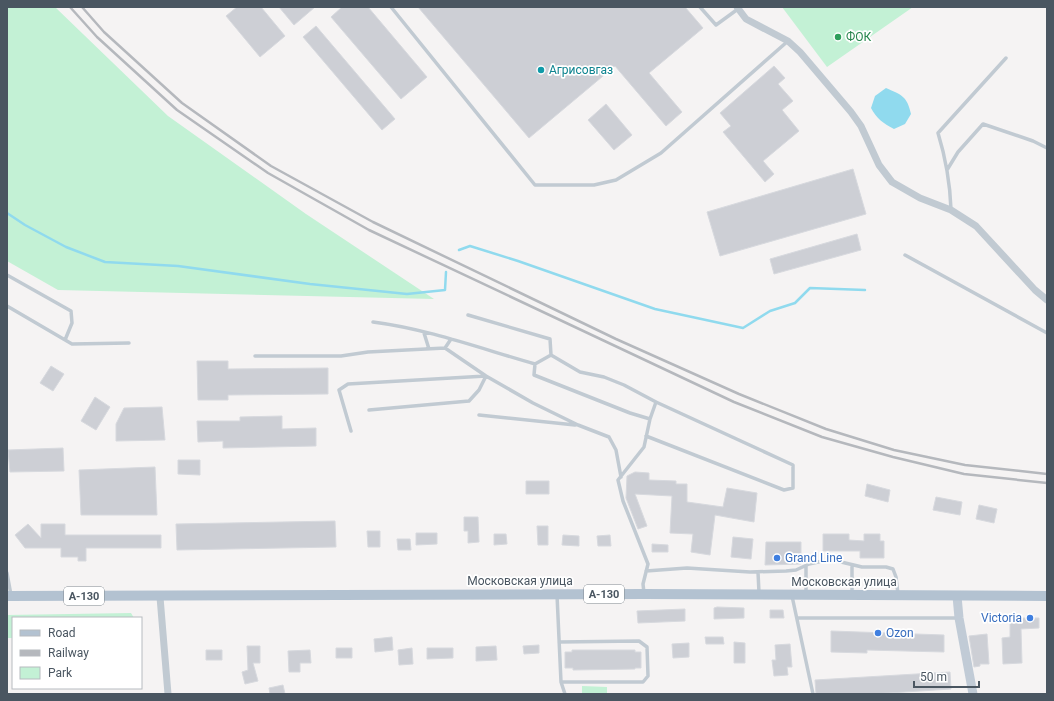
<svg xmlns="http://www.w3.org/2000/svg" width="1054" height="701" font-family="Roboto,sans-serif">
  <style>
    .green { fill: #c3f1d5 }
    .water { fill: #90daee }
    .lines { fill: none; stroke-linecap: round; stroke-linejoin: round }
    .stream { stroke: #90daee; stroke-width: 2.5 }
    .building { fill: #cdcfd5; stroke: #d7d9de }
    .lane { stroke: #c1cad2; stroke-width: 3.5 }
    .street { stroke: #c1cad2; stroke-width: 7 }
    .secondary { stroke: #c1cbd6; stroke-width: 9 }
    .primary { stroke: #b3c2d1; stroke-width: 10 }
    .rail { stroke: #b5b8bd; stroke-width: 2.5 }
    .leisure-dot { fill: #2e9e5b; stroke: #fff; stroke-width: 1.5 }
    .culture-dot { fill: #0f9aa8; stroke: #fff; stroke-width: 1.5 }
    .shop-dot { fill: #3f7fe0; stroke: #fff; stroke-width: 1.5 }
    .labels { text-anchor: middle; dominant-baseline: central; stroke-width: 3.5; stroke-linejoin: round; paint-order: stroke }
    .shield { fill: #fff; stroke: #808990; stroke-width: 1 }
    .shield-label { font-size: 11px; font-weight: bold; fill: #4a5661 }
    .leisure-label { font-size: 12px; fill: #27864d; stroke: #fff; text-anchor: start }
    .culture-label { font-size: 12px; fill: #0d838f; stroke: #fff; text-anchor: start }
    .shop-label { font-size: 12px; fill: #366cbe; stroke: #fff; text-anchor: start }
    .street-label { font-size: 12px; fill: #4a5661; stroke: #fff }
  </style>
  <rect width="100%" height="100%" fill="#f5f3f3"/>
  <!-- green -->
  <path class="green" d="M7,7H55L168,116L306,214L434,299L58,290L7,261Z
    M782,7H913L827,67Z
    M131,613L134,618H13V638H7V615Z
    M582,686L607,687V694H582Z"/>
  <!-- water -->
  <path class="water" d="M886,88C902,95 907,96 911,114L905,124L894,129C884,124 876,118 871,108L875,96Z"/>
  <g class="lines">
    <!-- stream -->
    <path class="stream" d="M7,213L25,225L66,247L105,262L178,266L310,284L407,294L445,290L446,272
      M459,250L470,246L518,261L655,309L743,328L770,311L795,303L810,288L865,290"/>
  </g>
  <!-- building -->
  <path class="building" d="M237,7H261L285,36L260,57L226,16Z
    M279,7H315L294,25Z
    M342,7H368L427,77L401,99L331,17Z
    M418,7H685L703,28L649,73L682,112L666,126L615,66L529,138Z
    M316,26L395,119L382,130L303,37Z
    M774,66L785,78L778,84L793,101L782,110L799,131L763,161L774,174L765,182L723,132L731,126L720,113Z
    M606,104L632,135L614,150L588,120Z
    M853,169L866,214L720,256L707,212Z
    M857,234L861,250L774,274L770,259Z
    M197,361H228V369L328,368V394L228,395V400H198Z
    M51,366L64,374L53,391L40,383Z
    M95,397L110,407L96,430L81,421Z
    M162,407L165,440L116,441V424L124,408Z
    M282,416V429L316,428V446L223,448V441L198,442L197,421H240V417Z
    M63,448L64,471L10,472L8,450Z
    M178,460H200V475L178,474Z
    M155,467L157,515H81L79,470Z
    M635,472L649,473V480L676,481V484H687V502L723,507L727,488L757,493L754,522L715,515L710,555L691,552L693,534L670,533L672,496L635,494L647,526L638,529L626,498L627,476Z
    M526,481H549V494H526Z
    M867,484L890,490L888,502L865,496Z
    M936,497L962,502L960,515L933,510Z
    M979,505L997,509L994,523L976,519Z
    M464,517H478L479,542L468,543V531H464Z
    M335,521L336,547L177,550L176,524Z
    M28,524L41,538V524H65V535H161V548H86V561H78V557H61V548H25L15,535Z
    M537,526H548V545H538Z
    M367,531H380V547H368Z
    M416,533H437V544L416,545Z
    M494,534H506L507,544L494,545Z
    M823,534H849V540L864,541V534H880V541H884V558H860V551H823Z
    M563,535L579,536V546L562,545Z
    M610,535L611,546H598L597,536Z
    M733,537L753,539L751,559L731,557Z
    M397,539H410L411,550H398Z
    M766,542H801V564L765,565Z
    M652,544L668,545V552H652Z
    M717,607L744,608V618L714,619V608Z
    M685,609V621L638,623L637,611Z
    M770,610H783L784,618H770Z
    M1010,618H1039V628L1021,629L1022,663L1003,664L1002,638L1010,637Z
    M831,631L944,635V652L867,650V653L831,652Z
    M987,634L989,664H980V666L974,667L969,636Z
    M392,637L393,650L375,652L374,639Z
    M705,637H723L724,644H706Z
    M734,642L745,643V663H734Z
    M689,643V657L673,658L672,644Z
    M790,644L792,667H787L788,675L774,676L772,660H776L775,645Z
    M539,645V653L524,654L523,646Z
    M247,646H260V663H253L258,681L245,684L242,672L248,670Z
    M496,646L497,660L476,661V647Z
    M336,648H352V658H336Z
    M412,648L413,664L399,665L398,650Z
    M427,648H453V658L427,659Z
    M206,650H222V660H206Z
    M310,650L311,663H300V672H289L288,651Z
    M572,650H635V652H641V668H635V669L573,670V668H565V652H572Z
    M950,672L951,689L873,694H816L815,680Z
    M283,685L285,694H270L269,688Z"/>
  <g class="lines">
    <!-- lane -->
    <path class="lane" d="M391,7L535,185H594L616,180L661,153L788,41
      M700,7L716,25L738,9
      M947,170L958,152L983,124L1033,141L1047,148
      M951,209C950,183 946,159 938,133L1006,58
      M905,255L1047,333
      M7,275L71,311L72,323L65,340
      M7,306L72,344L129,343
      M468,315L550,339L551,355
      M373,322C428,329 482,349 535,364
      M424,333L429,349
      M445,348L451,339
      M255,356H341L368,352L445,348L486,376L533,403L578,425L609,437L616,450L621,477
      M479,415L575,425
      M650,419L630,413L534,375L535,364L551,355L580,372L604,377L624,385L656,402
      M351,431L339,390L348,384L486,376L479,390L469,401L369,410
      M646,571L687,568L750,572L786,571L796,570L809,564L823,561H837L862,567H886L893,569L896,577L898,594
      M758,572L759,593
      M7,573L11,595
      M644,593L643,584L648,564L623,501L618,480L644,447L650,419L656,402L793,465V488L784,490L646,436
      M806,593V566
      M852,594V565
      M557,595L561,682L565,694
      M792,596L813,694
      M797,618H958
      M559,642L639,641L647,647L648,676L643,682H561"/>
    <!-- street -->
    <path class="street" d="M737,7L746,19L788,41L800,52L851,112L861,126L879,165L892,182L920,198L951,210L976,226L1035,290L1047,300
      M160,597L168,694"/>
    <!-- secondary -->
    <path class="secondary" d="M957,596L959,618L973,694"/>
    <!-- primary -->
    <path class="primary" d="M7,596L644,594L1047,596"/>
    <!-- rail -->
    <path class="rail" d="M70,7L97,37L177,110L268,173L369,230L734,402L822,437L893,457L964,474L1047,483
      M82,7L104,32L182,103L271,166L373,222L616,339L739,394L826,429L894,450L965,465L1047,474"/>
  </g>
  <!-- markers -->
  <circle class="leisure-dot" cx="838" cy="37" r="4"/>
  <circle class="culture-dot" cx="541" cy="70" r="4"/>
  <g class="shop-dot">
    <circle cx="777" cy="558" r="4"/>
    <circle cx="1030" cy="618" r="4"/>
    <circle cx="878" cy="633" r="4"/>
  </g>
  <g class="labels">
    <!-- shield labels -->
    <g class="shield">
      <rect x="584" y="585" width="40" height="18" rx="3"/>
      <rect x="64" y="587" width="40" height="18" rx="3"/>
    </g>
    <g class="shield-label">
      <text x="604" y="594">А-130</text>
      <text x="84" y="596">А-130</text>
    </g>
    <!-- leisure labels -->
    <g class="leisure-label">
      <text x="846" y="37">ФОК</text>
    </g>
    <!-- culture labels -->
    <g class="culture-label">
      <text x="549" y="70">Агрисовгаз</text>
    </g>
    <!-- shop labels -->
    <g class="shop-label">
      <text x="785" y="558">Grand Line</text>
      <text x="1022" y="618" text-anchor="end">Victoria</text>
      <text x="886" y="633">Ozon</text>
    </g>
    <!-- street labels -->
    <g class="street-label">
      <text x="520" y="581">Московская улица</text>
      <text x="844" y="582">Московская улица</text>
    </g>
  </g>
  <!-- border -->
  <rect width="1054" height="701" fill="none" stroke="#4a5661" stroke-width="16"/>
  <!-- legend -->
  <rect x="12" y="617" width="130" height="72" fill="#ffffff" stroke="#b7bbc0"/>
  <rect x="20" y="630" width="20" height="6" fill="#b3c2d1" stroke="#b7bbc0"/>
  <text x="48" y="637" font-size="12" fill="#4a5661">Road</text>
  <rect x="20" y="650" width="20" height="6" fill="#b5b8bd" stroke="#b7bbc0"/>
  <text x="48" y="657" font-size="12" fill="#4a5661">Railway</text>
  <rect x="20" y="667" width="20" height="12" fill="#c3f1d5" stroke="#b7bbc0"/>
  <text x="48" y="677" font-size="12" fill="#4a5661">Park</text>
  <!-- scale -->
  <path d="M914 681v6h65v-6" fill="none" stroke="#4a5661" stroke-width="2"/>
  <text x="920" y="681" font-size="12" fill="#4a5661" stroke="#ffffff" stroke-width="3" paint-order="stroke">50 m</text>
</svg>
